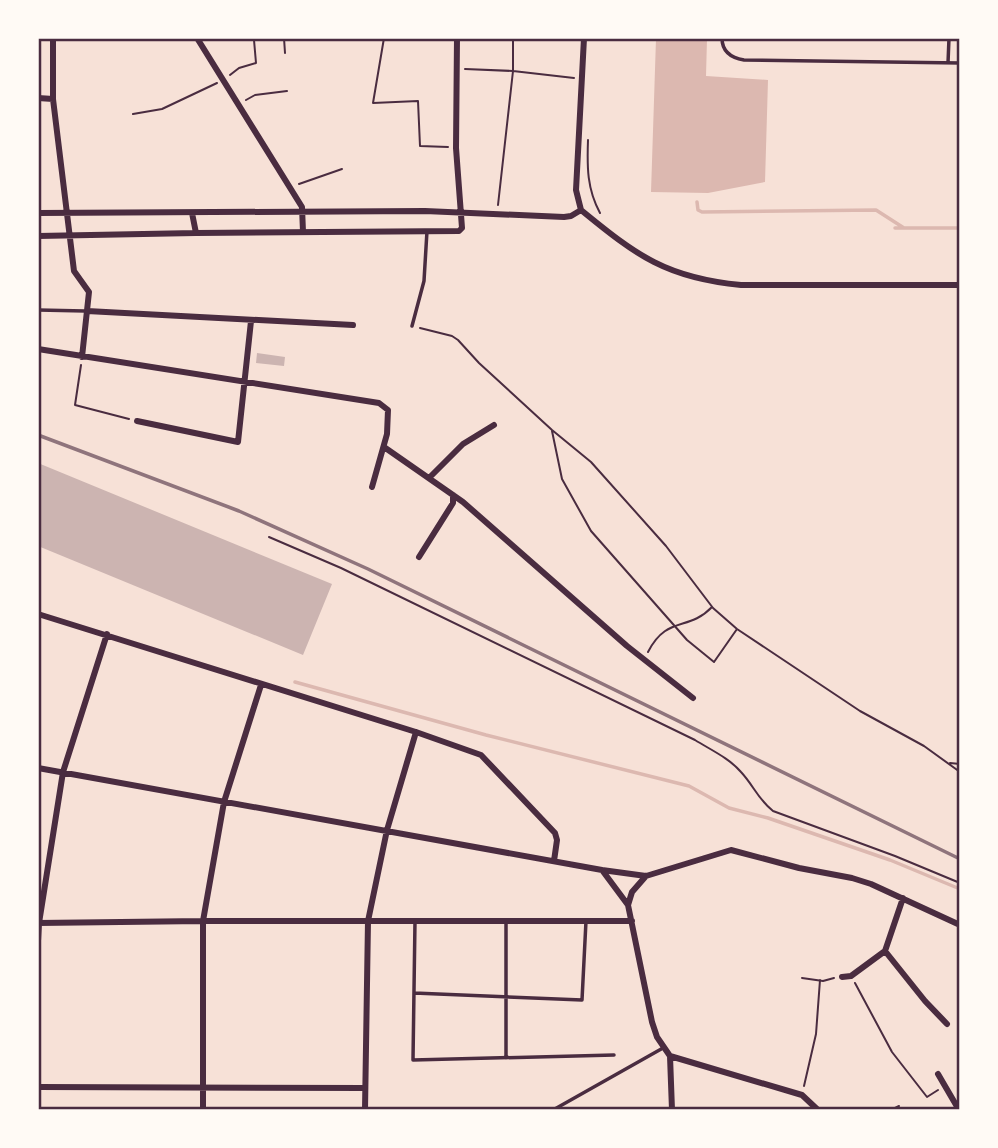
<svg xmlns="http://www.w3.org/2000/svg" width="998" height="1148" font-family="Cabin,sans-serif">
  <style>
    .water { fill: #dcb8b0 }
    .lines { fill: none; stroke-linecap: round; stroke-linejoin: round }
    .stream { stroke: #dcb8b0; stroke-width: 3.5 }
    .building { fill: #ccb4b1 }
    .path { stroke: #4a2c40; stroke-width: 2 }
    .service { stroke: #4a2c40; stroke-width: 3.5 }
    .minor { stroke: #4a2c40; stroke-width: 6 }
    .rail { stroke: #8f747c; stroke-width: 3.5 }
    .neatline { fill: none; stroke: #4a2c40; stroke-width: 2.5 }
  </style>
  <rect width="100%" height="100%" fill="#f7e1d7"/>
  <!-- water -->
  <path class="water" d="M656,39H707L706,76L768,80L765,182L708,193L651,192Z"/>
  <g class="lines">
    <!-- stream -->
    <path class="stream" d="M697,202L698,210L702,212L876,210L904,228
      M895,228H960
      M295,682L486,735L689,786L729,808L768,818L890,860L960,889"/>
  </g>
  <!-- building -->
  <path class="building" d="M257,353L285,357L284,366L256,363Z
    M38,463L332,584L303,655L38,546Z"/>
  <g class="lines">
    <!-- path -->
    <path class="path" d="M284,38L285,53
      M384,38L373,103L418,101L420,146L448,147
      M465,69L513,71L574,78
      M230,75L239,68L256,63L254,40L269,38
      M246,100L255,95L287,91
      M133,114L162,109L217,83
      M588,140C587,167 587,189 600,213
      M299,184L342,169
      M498,205L513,71V38
      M420,328L452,336L458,340L479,363L552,430L591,462L666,546L713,608L737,629L860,711L924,746L960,772
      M81,365L75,405L129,419
      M552,431L562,479L591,531L687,640L714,662L737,629
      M269,537L341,568L695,740C711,750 729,758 741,772C754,786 757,798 773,811L895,856L960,883
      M648,652C667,615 688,632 712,607
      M950,763L960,764
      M802,978L823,981L834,978
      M855,983L892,1052L927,1097L938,1090
      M804,1086L816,1034L820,980
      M891,1110L899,1106"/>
    <!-- service -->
    <path class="service" d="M722,38C722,52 732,58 744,60L960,63
      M948,63L949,38
      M38,310L85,311
      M412,326L424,281L427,231
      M415,921L413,1060L614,1055
      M414,993L582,1000L586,921
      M506,1058V922
      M553,1110L663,1048"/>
    <!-- minor -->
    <path class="minor" d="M53,38V99L74,271L89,292L82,357
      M197,38L302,207L303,232
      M38,98L53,99
      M581,210C637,256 667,278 741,285H960
      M581,210L576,190L584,38
      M38,213L425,211L564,217L571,216L581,210
      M196,233L459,231L462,228L456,148L457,38
      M38,236L196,233L192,213
      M87,311L353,325
      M38,349L379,403L388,410L387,434L372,487
      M137,421L238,442L251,321
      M384,447L463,502L627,646L693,698
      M429,478L463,444L494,425
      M419,557L453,503V495
      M38,614L416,732L481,755L555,833L557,840L554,861
      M38,768L602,870L628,905L652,1022L657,1037L670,1056L672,1110
      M602,870L646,876L731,850L799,868L852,878L871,884L960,925
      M903,898L885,951L925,1001L947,1024
      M628,905L632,892L646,876
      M38,923L203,921H632
      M38,941L39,923L63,772L107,634
      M842,977L851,976L885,951
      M670,1056L802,1095L818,1110
      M938,1074L959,1110
      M38,1087L365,1088
      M203,1110V921L224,802L261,685
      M365,1110L368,921L387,830L416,732"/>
    <!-- rail -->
    <path class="rail" d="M38,435L239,511L368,569L960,859"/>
  </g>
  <!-- border -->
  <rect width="998" height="1148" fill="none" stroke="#fffaf5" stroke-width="80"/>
  <rect x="40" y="40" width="918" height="1068" class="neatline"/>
</svg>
